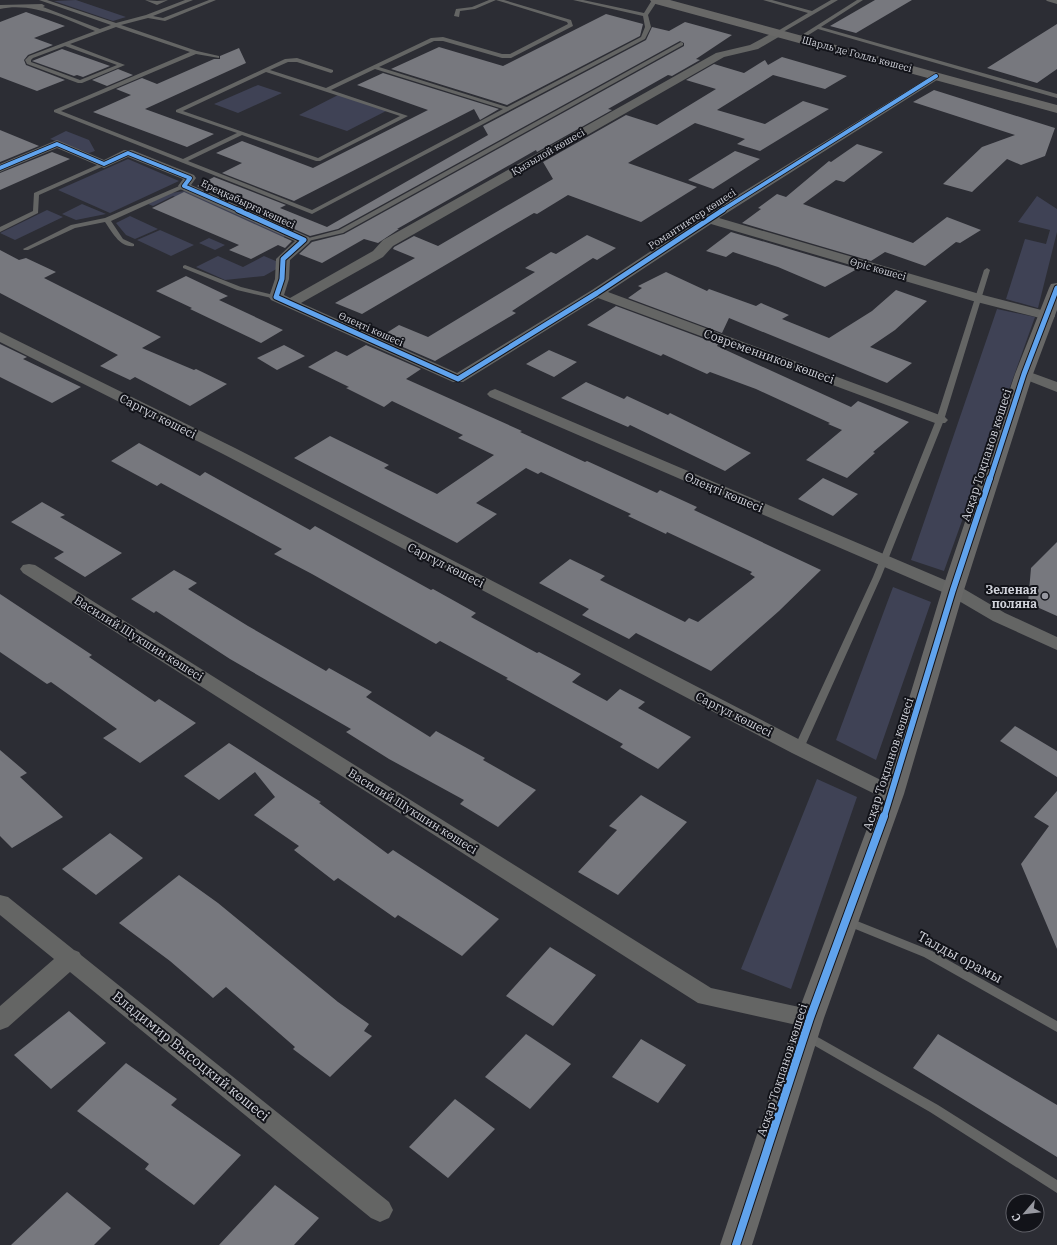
<svg xmlns="http://www.w3.org/2000/svg" width="1057" height="1245" font-family="'IBM Plex Serif',serif">
  <style>
    .green { fill: #3f4255 }
    .building { fill: #77787e }
    .lines { fill: none; stroke-linecap: round; stroke-linejoin: round }
    .lane { fill: #646564; fill-rule: evenodd }
    .street { fill: #646564; fill-rule: evenodd }
    .secondary { fill: #686867; fill-rule: evenodd }
    .cycleway-far3-casing { stroke: #121319; stroke-width: 5.5 }
    .cycleway-far2-casing { stroke: #121319; stroke-width: 7 }
    .cycleway-far1-casing { stroke: #121319; stroke-width: 8 }
    .cycleway-casing { stroke: #121319; stroke-width: 10 }
    .cycleway-far3 { stroke: #60a3ed; stroke-width: 4 }
    .cycleway-far2 { stroke: #60a3ed; stroke-width: 5 }
    .cycleway-far1 { stroke: #60a3ed; stroke-width: 6 }
    .cycleway { stroke: #60a3ed; stroke-width: 8 }
    .poi-dot { fill: #9798a0; stroke: #121319; stroke-width: 1.5 }
    .labels { text-anchor: middle; dominant-baseline: central; stroke-width: 4; stroke-linejoin: round; paint-order: stroke }
    .far-street-label { font-size: 10px; fill: #d0d2da; stroke: #121319 }
    .street-label { font-size: 12px; fill: #d0d2da; stroke: #121319 }
    .poi-label { font-size: 12px; font-weight: bold; fill: #d0d2da; stroke: #121319; text-anchor: end }
    .near-street-label { font-size: 14px; fill: #d0d2da; stroke: #121319 }
  </style>
  <rect width="100%" height="100%" fill="#2c2d34"/>
  <!-- green -->
  <path class="green" d="M76,0L126,17L113,21L54,1Z
    M258,85L282,93L238,113L214,104Z
    M340,94L388,110L347,131L299,115Z
    M66,131L89,140L95,151L89,153L50,139Z
    M128,159L179,181L110,213L58,190Z
    M185,191L286,232L282,242L173,196L153,206L148,204L171,193Z
    M1037,196L1057,209V232L1038,308L1006,299L1025,239L1046,244L1050,230L1018,222Z
    M82,204L106,214L76,220L62,214Z
    M47,210L63,217L15,240L0,233Z
    M130,216L158,229L135,239L126,235L116,223Z
    M160,230L194,245L171,256L137,240Z
    M209,238L225,245L215,250L199,243Z
    M218,256L243,267L264,256L278,262L280,267L264,276L225,280L196,267Z
    M997,309L1035,317L944,571L911,560Z
    M893,587L931,602L876,760L836,740Z
    M817,779L857,797L791,989L741,969Z"/>
  <!-- building -->
  <path class="building" d="M875,0H912L856,33L830,26Z
    M26,12L65,26L34,38L53,45L28,55L24,60L26,65L65,80L37,91L0,77V22Z
    M606,14L643,24L640,36L507,105L391,69L439,47L503,66Z
    M685,22L732,35L696,59L700,60L672,76L668,75L608,109L612,110L537,152L536,150L397,229H399L378,243L364,239L322,263L299,254L312,242L344,234L684,46V43L680,41L338,229L310,236L197,186L214,177L286,205L280,208L327,227L488,135L483,126L646,40L652,27L669,31Z
    M1057,24V69L1037,83L987,68Z
    M239,48L246,63L145,109L214,134L187,147L93,112L131,95L116,89L142,78L157,84L214,59H220V56Z
    M62,49L110,66L83,77L77,75L74,76L32,61Z
    M782,57L847,76L825,89L773,75L717,110L765,124L803,101L829,109L760,151L737,144L745,139L695,123L628,163L697,187L641,222L568,195L537,214L534,213L362,314L335,303L415,258L393,249L394,247L414,236L438,246L553,179L543,162L626,115L657,125L716,89L686,80L714,64L744,73L765,60L768,65Z
    M118,69L133,75L107,86L92,80Z
    M383,73L499,109L480,120L474,109L294,201L222,173L242,163L216,153L242,141L313,168L428,110L357,85Z
    M934,90L1055,128L1045,156L1021,165L1007,159L972,192L943,184L982,147L1015,135L913,102Z
    M0,130L39,146L0,162Z
    M857,144L883,152L844,182L836,180L803,204L913,243L947,217L981,230L960,243L956,242L925,266L885,252L871,261L742,223L761,209L758,208L777,194L786,197L829,161L831,162Z
    M735,151L760,159L713,189L688,180Z
    M52,152L70,159L0,190V173Z
    M184,192L292,241L285,248L278,245L251,259L229,250L239,245L152,208Z
    M731,232L857,269L825,287L778,267L733,252L726,257L706,251Z
    M587,235L616,248L597,260L593,258L512,311L516,313L435,361L380,337L399,325L428,337L535,272L525,268L551,252L556,254Z
    M0,250L19,260L26,258L56,272L44,278L161,337L142,348L194,370L196,369L227,384L190,406L135,377L130,380L100,366L118,355L0,293Z
    M666,272L707,291L709,289L756,306L761,303L789,315L782,319L829,338L872,311L896,290L927,301L895,330L870,347L912,363L887,383L729,318L722,333L628,298L642,288L638,286Z
    M186,276L228,296L219,300L283,330L261,343L190,309L192,308L156,291Z
    M616,306L718,344L717,346L851,407L858,401L909,422L873,452L875,453L847,478L806,460L842,430L828,424L830,423L756,389L710,372L707,374L663,354L661,356L587,325Z
    M0,344L27,357L23,359L81,387L52,403L0,377Z
    M284,345L305,356L277,370L257,358Z
    M366,345L421,369L406,379L522,431L520,432L585,462L587,461L657,493L660,490L697,507L694,510L821,570L779,611L711,671L636,633L629,639L582,615L589,609L539,583L570,559L605,576L600,580L685,622L689,618L698,622L755,577L750,574L752,572L667,532L666,534L628,516L631,514L541,472L538,474L526,468L476,503L497,514L457,543L294,458L330,436L389,465L384,468L437,494L494,455L458,438L463,435L392,401L384,407L346,388L349,387L308,367L336,351L347,356Z
    M549,350L577,362L554,377L526,364Z
    M586,382L624,399L627,396L668,415L670,413L751,453L725,471L630,425L628,427L561,398Z
    M139,443L200,476L205,472L310,530L315,526L431,590L433,589L476,613L471,617L537,653L539,652L581,674L572,682L607,701L620,689L645,702L638,708L691,737L658,769L620,747L623,744L506,679L508,678L440,641L436,644L312,574L274,554L282,549L161,483L157,486L111,461Z
    M823,478L858,494L833,516L798,499Z
    M42,502L65,515L60,517L122,553L85,577L54,558L64,552L11,522Z
    M1057,542V616L1028,603L1031,568Z
    M174,570L197,583L188,589L248,626L326,671L329,668L372,692L366,697L430,737L436,731L485,758L483,760L536,790L498,827L460,804L464,800L389,759L346,732L351,729L230,659L156,611L154,613L131,599Z
    M0,594L92,655L89,657L155,702L159,699L196,723L140,763L103,738L117,729L51,682L47,684L0,652Z
    M1015,726L1057,751V777L1000,741Z
    M229,743L321,802L319,803L388,854L393,850L499,919L462,956L398,915L395,918L338,878L334,881L294,850L299,846L254,815L275,797L255,772L219,800L184,776Z
    M0,750L27,773L20,777L63,817L12,848L0,836Z
    M1057,791V949L1021,864L1049,826L1034,817Z
    M641,795L687,822L618,895L578,872L617,830L609,826Z
    M110,833L143,858L96,895L62,869Z
    M179,875L218,903L338,1002L369,1024L364,1031L372,1036L330,1077L293,1049L295,1047L226,987L213,998L170,961L119,923Z
    M550,947L596,975L553,1026L506,996Z
    M69,1011L106,1043L51,1089L14,1055Z
    M526,1034L571,1064L530,1109L485,1077Z
    M938,1034L1057,1105V1157L913,1068Z
    M641,1039L686,1065L658,1103L612,1077Z
    M126,1063L177,1099L171,1105L241,1155L194,1205L145,1169L149,1164L77,1111Z
    M455,1099L495,1129L448,1178L409,1147Z
    M275,1185L319,1218L294,1245H219Z
    M67,1192L111,1228L94,1245H11Z"/>
  <g class="lines">
    <!-- lane -->
    <path class="lane" d="M39,0H47L116,23L146,15L185,0H193L153,16L163,18L209,0H216L165,21L148,18L121,25L197,51L219,56V58L196,54L61,111L183,159L237,133L176,112V110L285,59L297,58L333,70V72L331,73L297,62H288L270,70L326,88L431,38L443,37L502,54H510L568,24L567,22L496,0H504L571,20L573,26L511,58H502L443,41H434L379,67L507,107L641,37L645,27L643,16L573,0H583L644,13L652,0H658L648,15L651,27L645,39L312,214L54,112V110L190,52L116,27L70,44L125,65L82,83H78L27,64L25,60L29,56L95,31C65,19 33,2 0,9V5L42,4L45,6L43,7L100,29L111,25ZM65,46L117,65L80,80L31,62V60L33,58ZM375,69L503,109L312,210L188,161L242,135L316,161H320L408,116L331,90ZM266,72L400,116L318,158L183,111Z
      M145,0L157,1L168,0L157,5Z
      M489,0H496L475,9L460,11L459,17L454,16L456,9L472,7Z
      M763,0H772L812,11L831,0H838L778,35L775,33L776,32L808,13Z
      M857,0H863L821,27L1057,94V98L818,29L802,39L797,38Z
      M1046,0H1057V4L1047,1Z
      M681,42L683,43V45L343,233L304,242L301,240L339,230Z
      M104,162L107,164L106,165L39,195L38,213L0,232V227L33,211L34,193Z
      M184,184L186,185V187L111,221L123,239L134,244V246C120,248 112,232 105,222L75,228L28,250H24L23,249L71,225L105,218Z
      M185,265L241,287L278,296L279,297L276,299L237,290L183,268V266Z
      M987,268L990,270L944,420L881,577L804,748L802,750H796L794,748L873,577L936,420L984,270Z
      M847,917L932,951L1057,1021V1032L924,957L843,924L842,921L843,918Z
      M807,1031L938,1105L1057,1180V1193L930,1112L803,1039L801,1036L803,1033Z"/>
    <!-- street -->
    <path class="street" d="M778,30L782,31L783,33L782,35L758,49L724,57L393,246L383,257L301,303L457,373L592,290L704,216L936,73L940,74L942,76L940,78L719,218L983,295L1053,313L1055,316L1053,319L1048,320L973,301L711,224L608,292L945,417L948,420L945,423H935L598,298L463,382H453L271,300L269,297L275,279L276,259L295,241L180,189L178,186L183,179L128,157L104,168L57,148L0,172V164L57,140L104,160L124,150H132L194,175L196,178L191,185L309,237L311,240L309,243L290,260L289,279L284,295L290,298L373,251L383,240L716,53L750,45Z
      M0,332L235,448L806,743L899,789L902,794L899,799L892,801L885,799L792,753L223,454L0,342Z
      M1024,370L1057,382V392L1019,377L1017,374L1019,371Z
      M495,389L959,586L1005,613L1057,637V650L993,621L947,594L490,397L487,394L490,391Z
      M29,564L35,565L711,988L818,1011L822,1018L818,1025L810,1028L698,1003L23,573L20,569L23,565Z
      M0,895L8,897L74,950L79,952L81,955L389,1202L393,1210L389,1218L380,1222L371,1218L70,972L8,1027L0,1030V1006L54,959L0,915Z"/>
    <!-- secondary -->
    <path class="secondary" d="M650,0H670L1057,105V113L652,3Z
      M1057,283V310L1033,374L964,590L904,794L824,1018L752,1245H720L796,1018L880,794L942,590L1015,374L1049,288L1051,284Z"/>
    <!-- cycleway-far3 casing -->
    <g class="cycleway-far3-casing">
      <path id="cycleway-far3" d="M0,168L57,144L104,164L128,153L190,178L184,186L241,211
        M721,211L936,76"/>
    </g>
    <!-- cycleway-far2 casing -->
    <g class="cycleway-far2-casing">
      <path id="cycleway-far2" d="M238,210L304,240L283,259L282,279L276,297L458,379L597,293L723,210
        M990,479L1024,374L1057,288"/>
    </g>
    <!-- cycleway-far1 casing -->
    <g class="cycleway-far1-casing">
      <path id="cycleway-far1" d="M884,817L953,590L990,478"/>
    </g>
    <!-- cycleway casing -->
    <g class="cycleway-casing">
      <path id="cycleway" d="M736,1245L810,1018L884,816"/>
    </g>
    <!-- cycleway-far3 -->
    <use href="#cycleway-far3" class="cycleway-far3"/>
    <!-- cycleway-far2 -->
    <use href="#cycleway-far2" class="cycleway-far2"/>
    <!-- cycleway-far1 -->
    <use href="#cycleway-far1" class="cycleway-far1"/>
    <!-- cycleway -->
    <use href="#cycleway" class="cycleway"/>
  </g>
  <!-- markers -->
  <circle class="poi-dot" cx="1045" cy="596" r="4"/>
  <g class="labels">
    <!-- far-street labels -->
    <g class="far-street-label">
      <text transform="translate(857 54) rotate(15)">Шарль де Голль көшесі</text>
      <text transform="translate(548 152) rotate(-30)">Қызылой көшесі</text>
      <text transform="translate(248 204) rotate(25)">Ереңқабырға көшесі</text>
      <text transform="translate(692 219) rotate(-33)">Романтиктер көшесі</text>
      <text transform="translate(878 269) rotate(16)">Өріс көшесі</text>
      <text transform="translate(371 329) rotate(24)">Өлеңті көшесі</text>
    </g>
    <!-- street labels -->
    <g class="street-label">
      <text transform="translate(769 356) rotate(20)">Современников көшесі</text>
      <text transform="translate(158 416) rotate(27)">Саргүл көшесі</text>
      <text transform="translate(986 455) rotate(-72)">Асқар Тоқпанов көшесі</text>
      <text transform="translate(724 492) rotate(23)">Өлеңті көшесі</text>
      <text transform="translate(446 565) rotate(27)">Саргүл көшесі</text>
      <text transform="translate(139 638) rotate(32)">Василий Шукшин көшесі</text>
      <text transform="translate(734 714) rotate(27)">Саргүл көшесі</text>
      <text transform="translate(888 764) rotate(-72)">Асқар Тоқпанов көшесі</text>
      <text transform="translate(413 811) rotate(32)">Василий Шукшин көшесі</text>
      <text transform="translate(782 1070) rotate(-72)">Асқар Тоқпанов көшесі</text>
    </g>
    <!-- poi labels -->
    <g class="poi-label">
      <text x="1037" y="589">Зеленая<tspan x="1037" dy="14">поляна</tspan></text>
    </g>
    <!-- near-street labels -->
    <g class="near-street-label">
      <text transform="translate(960 957) rotate(28)">Талды орамы</text>
      <text transform="translate(191 1056) rotate(39)">Владимир Высоцкий көшесі</text>
    </g>
  </g>
  <!-- north arrow -->
  <g transform="translate(1025 1213) rotate(242)"><circle r="19" fill="#121319" stroke="#5e5f66"/>
  <path d="M0-3L7 15L0 10L-7 15Z" fill="#9798a0"/>
  <text y="-6" font-size="11" font-weight="bold" text-anchor="middle" fill="#d0d2da">С</text>
  </g>
</svg>
